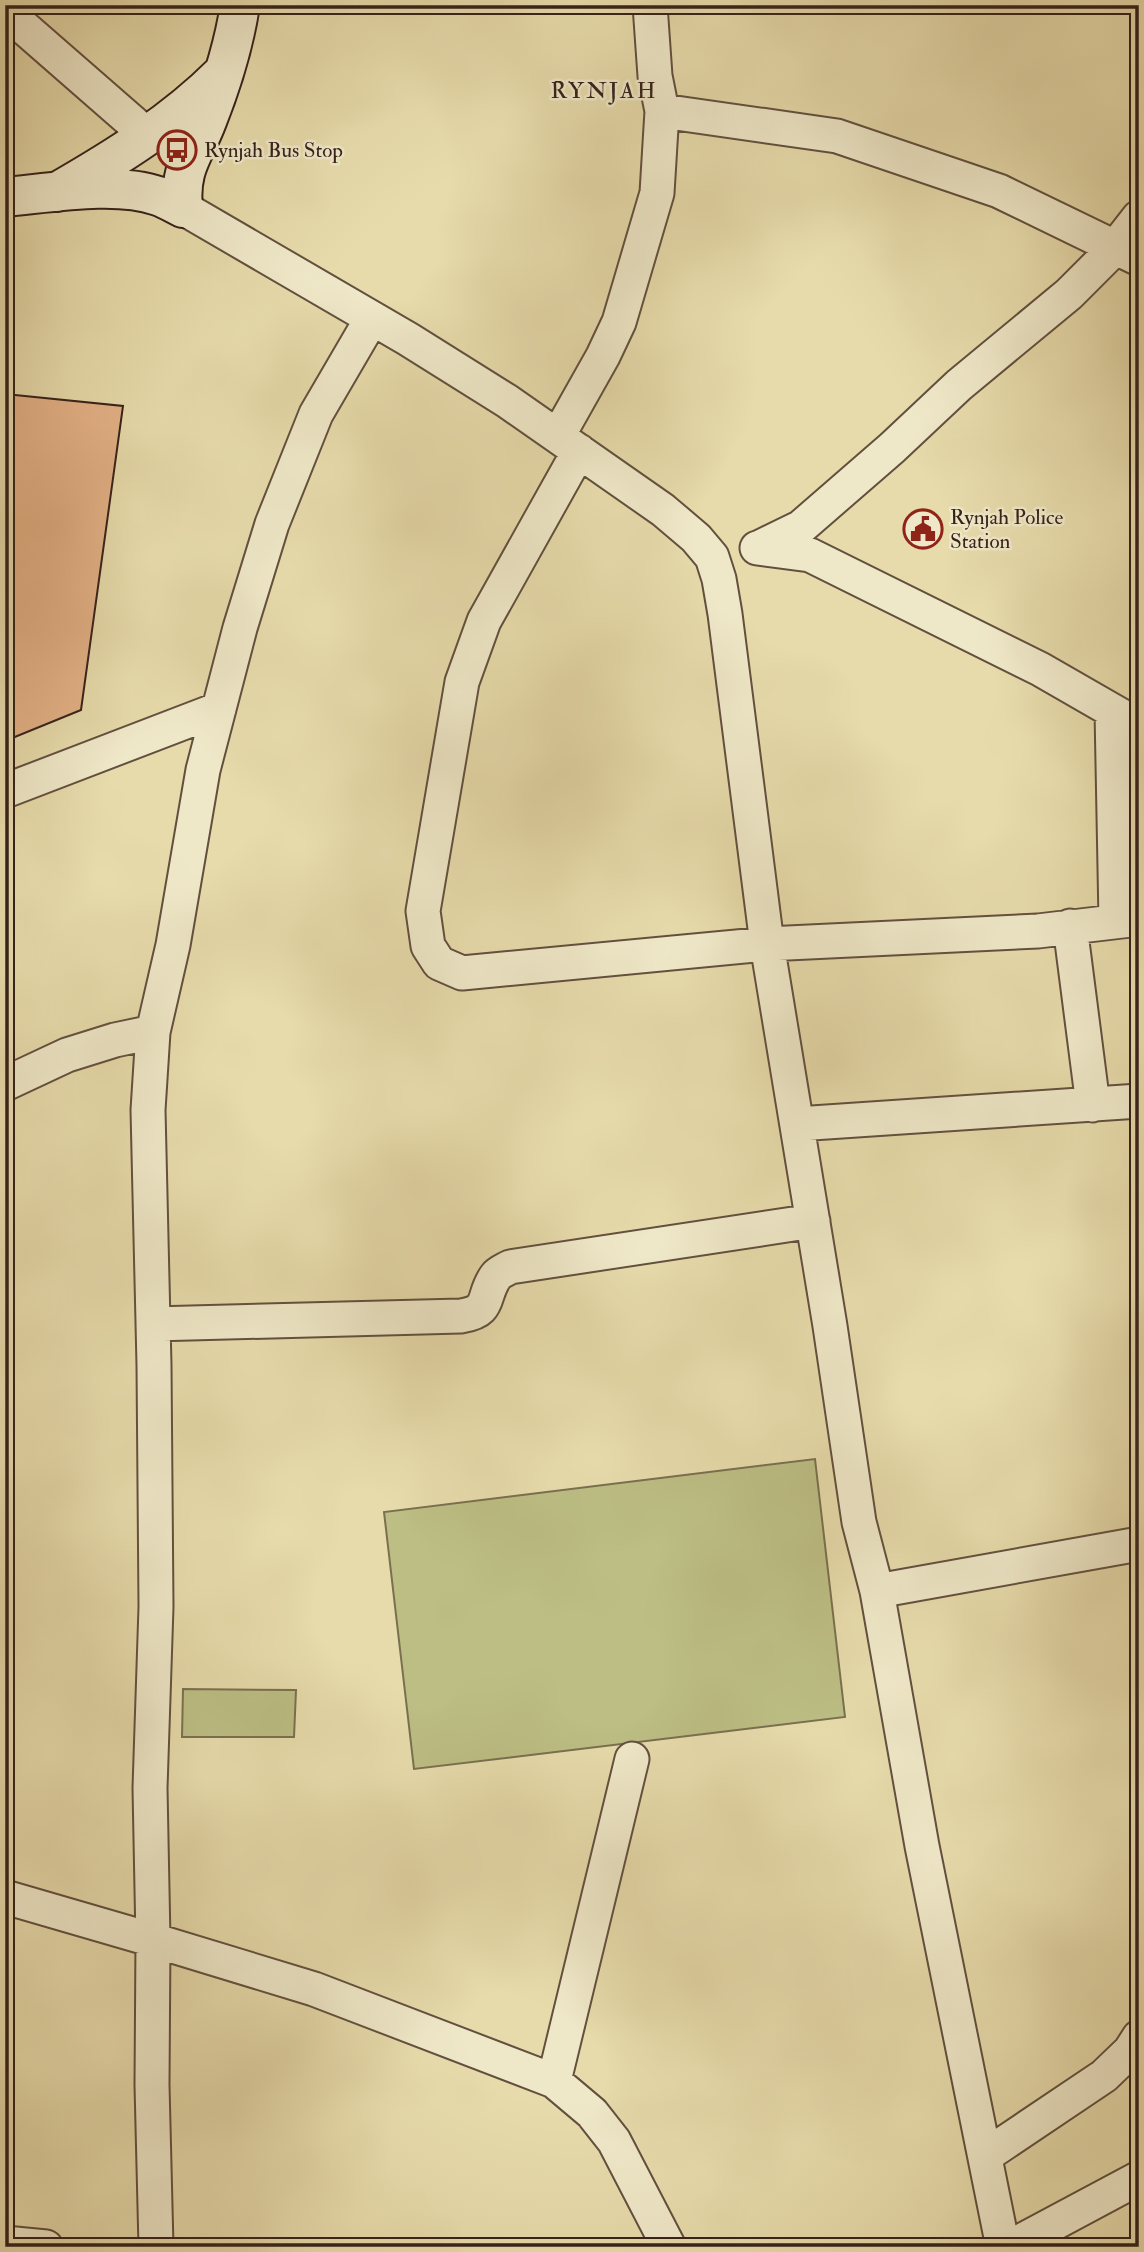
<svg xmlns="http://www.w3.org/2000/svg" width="1144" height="2252" font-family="'IM FELL Double Pica',serif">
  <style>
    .green { fill: #bcbe84; stroke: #797050; stroke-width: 2 }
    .building { fill: #e3b186; stroke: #36221b; stroke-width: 2 }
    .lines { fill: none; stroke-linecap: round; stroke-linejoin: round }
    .street-casing { stroke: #62503f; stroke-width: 37 }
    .secondary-casing { stroke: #36221b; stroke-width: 42 }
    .street { stroke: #efe8c8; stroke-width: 33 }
    .secondary { stroke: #efe8c8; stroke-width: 38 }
    .labels { text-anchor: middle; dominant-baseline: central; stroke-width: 5; stroke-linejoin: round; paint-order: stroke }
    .poi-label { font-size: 21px; fill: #36221b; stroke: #efe8c8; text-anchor: start }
    .neighbourhood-label { font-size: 23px; letter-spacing: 2px; fill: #36221b; stroke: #efe8c8 }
  </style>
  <rect width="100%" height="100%" fill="#e7dbab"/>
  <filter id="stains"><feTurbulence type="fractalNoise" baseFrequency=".00286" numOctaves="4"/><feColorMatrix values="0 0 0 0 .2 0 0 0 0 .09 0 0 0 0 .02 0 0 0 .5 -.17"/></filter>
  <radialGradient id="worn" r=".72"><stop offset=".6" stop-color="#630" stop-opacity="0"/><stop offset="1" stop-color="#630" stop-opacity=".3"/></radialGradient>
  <!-- green -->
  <path class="green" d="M815,1459L845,1717L414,1769L384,1512Z
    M183,1689L296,1690L294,1737H182Z"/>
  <!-- building -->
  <path class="building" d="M5,394L123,406L81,710L5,741Z"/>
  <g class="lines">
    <!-- street casing -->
    <g class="street-casing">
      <path id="street" d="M5,11L147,135
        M662,111L837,136L999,191L1139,259
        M183,208L408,339L507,401L663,510L696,538L712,557L719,579L725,614L767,944L830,1326L859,1522L877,1591L922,1846L1003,2247
        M558,436L603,356L619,322L657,193L662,111L655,76L650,5
        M579,451L484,621L462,682L423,911L428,946L439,963L462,973L767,944L1038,931L1139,919
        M757,548L810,555L1040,669L1139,726
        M758,548L801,527L892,448L959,385L1069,294L1114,249L1139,217
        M1112,711L1116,920
        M5,791L219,709
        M1070,926L1093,1105
        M5,1084L67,1055L115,1040L153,1032
        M797,1124L1139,1101
        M153,1324L461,1316C493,1311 481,1296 496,1276C499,1272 505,1270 510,1267L813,1221
        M877,1591L1139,1544
        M5,1897L153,1940L314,1989L554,2081L592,2113L614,2141L669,2247
        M554,2081L632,1759
        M985,2156L1104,2076L1130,2051L1139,2037
        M5,2243L46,2247
        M156,2247L152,2085L153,1940L150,1788L156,1607L154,1365L148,1110L153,1032L173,945L203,770L240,628L272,524L316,414L372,318
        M1010,2247L1139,2178"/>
    </g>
    <!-- secondary casing -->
    <g class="secondary-casing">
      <path id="secondary" d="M57,192C116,158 174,122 222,74
        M5,197C50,193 116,181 158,196C167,199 175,204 183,208
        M183,208C179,168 194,155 207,121C222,83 234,45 240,5"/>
    </g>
    <!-- street -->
    <use href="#street" class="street"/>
    <!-- secondary -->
    <use href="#secondary" class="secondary"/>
  </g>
  <!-- icons -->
  <defs>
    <g id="bus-ring" transform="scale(2.0125)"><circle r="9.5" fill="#efe8c8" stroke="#8f2418" stroke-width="1.5"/><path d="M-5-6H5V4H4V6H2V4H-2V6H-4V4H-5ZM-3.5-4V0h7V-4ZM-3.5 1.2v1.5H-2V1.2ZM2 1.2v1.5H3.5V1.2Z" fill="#8f2418"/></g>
    <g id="civic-ring" transform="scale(2.0125)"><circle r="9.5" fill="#efe8c8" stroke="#8f2418" stroke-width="1.5"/><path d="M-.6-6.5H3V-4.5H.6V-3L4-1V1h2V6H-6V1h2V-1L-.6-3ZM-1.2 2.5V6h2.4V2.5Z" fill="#8f2418"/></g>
  </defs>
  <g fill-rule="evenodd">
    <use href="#bus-ring" x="177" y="150"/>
    <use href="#civic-ring" x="923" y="529"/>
  </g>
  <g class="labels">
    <!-- poi labels -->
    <g class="poi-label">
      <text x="204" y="150">Rynjah Bus Stop</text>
      <text x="950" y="517">Rynjah Police<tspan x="950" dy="24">Station</tspan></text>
    </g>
    <!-- neighbourhood labels -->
    <g class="neighbourhood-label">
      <text x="604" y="90">RYNJAH</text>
    </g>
  </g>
  <!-- margin -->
  <rect width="1144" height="2252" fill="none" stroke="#e7dbab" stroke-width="28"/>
  <rect x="7" y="7" width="1130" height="2238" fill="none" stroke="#36221b" stroke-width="3.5"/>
  <rect x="14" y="14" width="1116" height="2224" fill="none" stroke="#36221b" stroke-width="2"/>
  <rect width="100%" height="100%" filter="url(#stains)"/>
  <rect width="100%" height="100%" fill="url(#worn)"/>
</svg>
